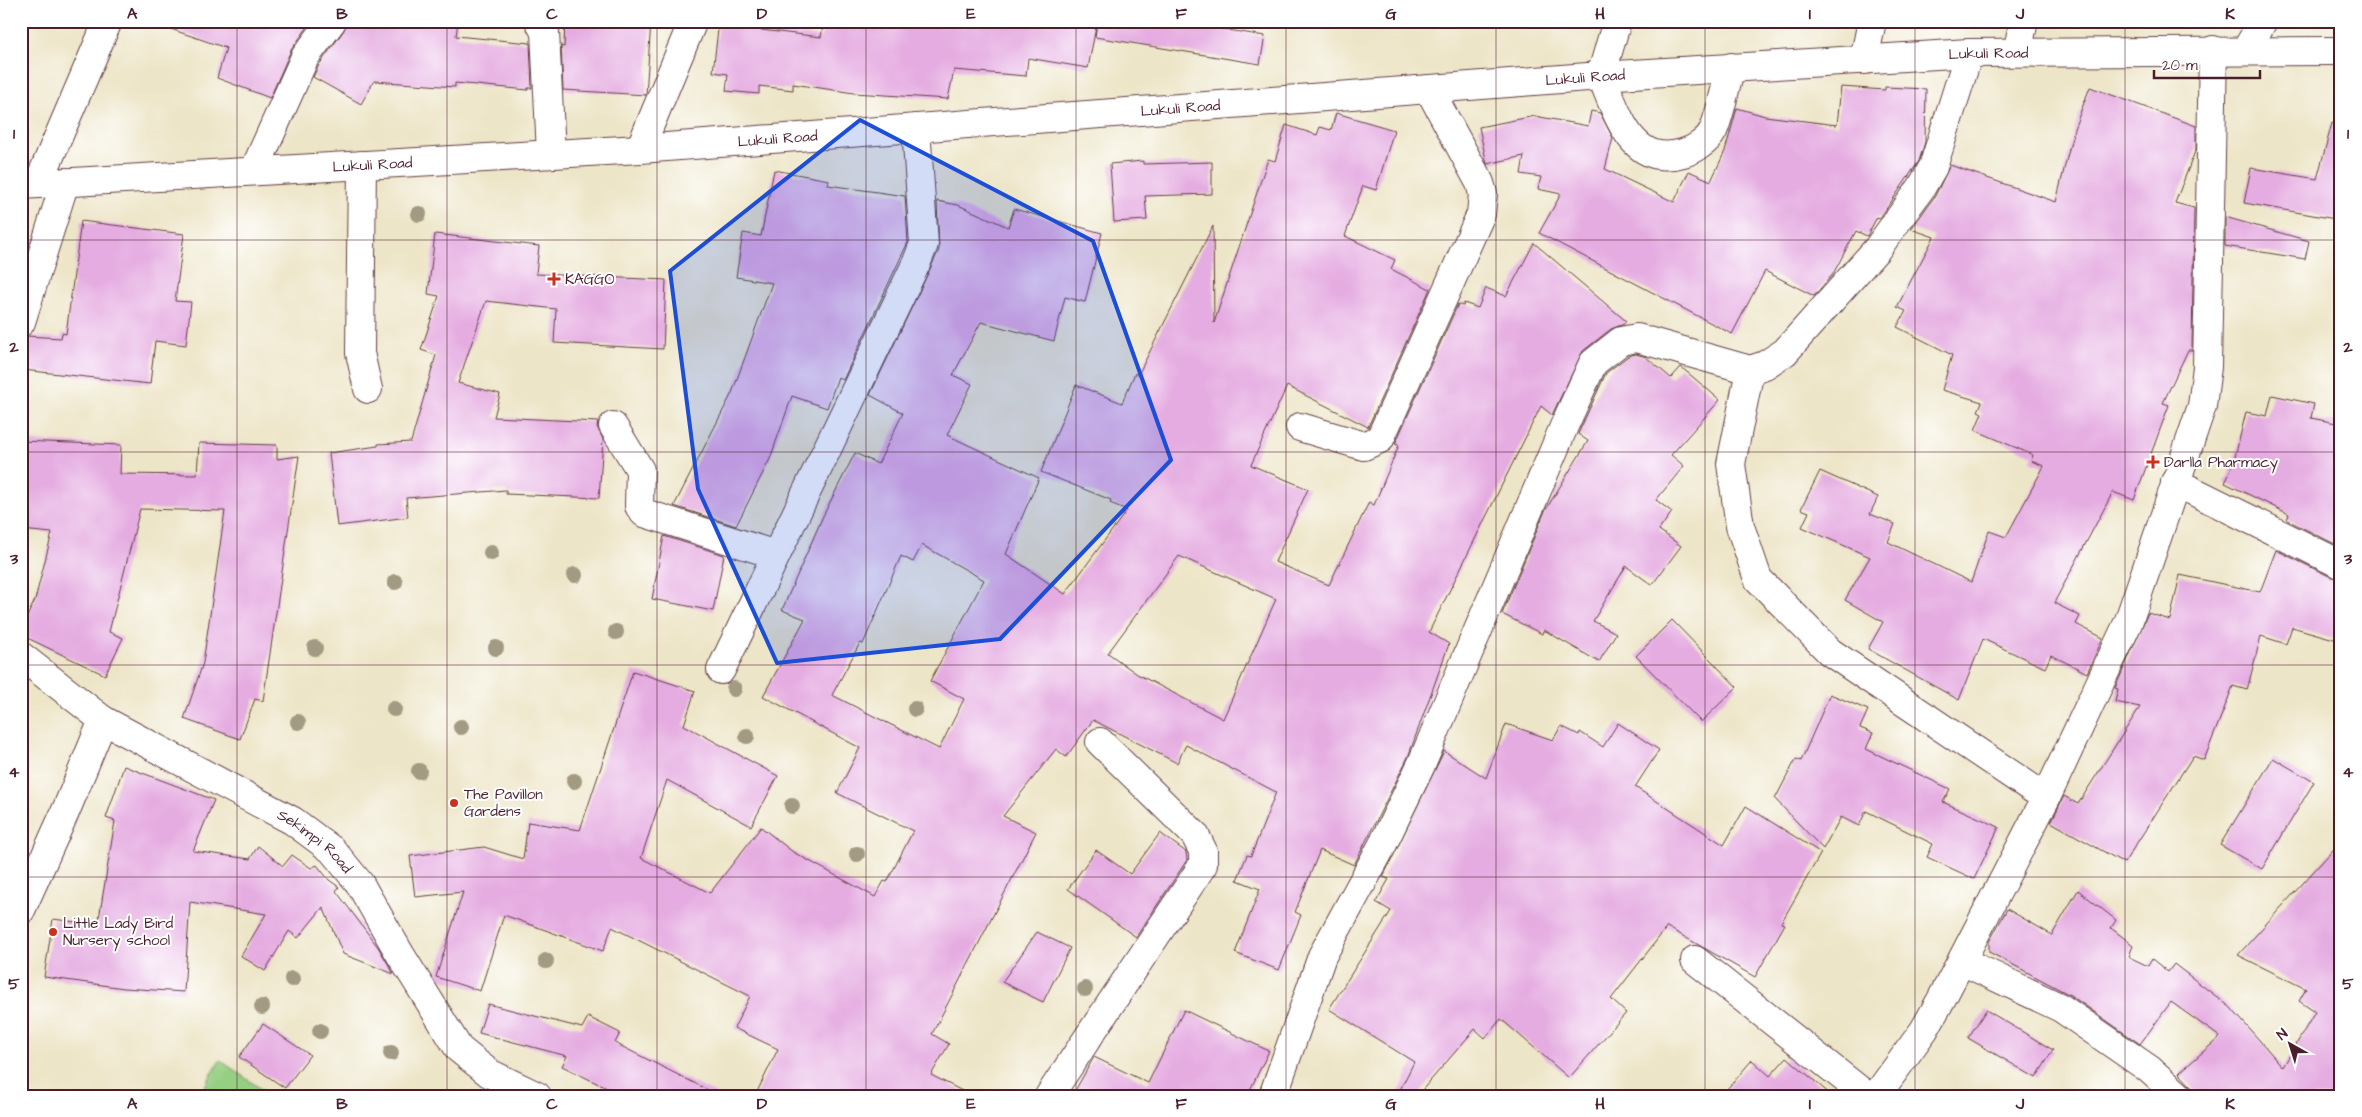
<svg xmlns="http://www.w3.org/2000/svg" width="2362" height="1117" font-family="'Architects Daughter',sans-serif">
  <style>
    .green { fill: #95cf82; stroke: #707756 }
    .building { fill: #e5ace1; fill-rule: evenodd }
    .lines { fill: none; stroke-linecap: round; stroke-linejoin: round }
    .minor-casing { stroke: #623d42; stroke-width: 30 }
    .minor { stroke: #fff; stroke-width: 28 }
    .tree { fill: #a29a82 }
    .marked { fill: #1d4ed8; fill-opacity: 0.2; stroke: #1d4ed8; stroke-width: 4; stroke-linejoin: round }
    .grid { fill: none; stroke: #4a1f2b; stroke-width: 1; stroke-opacity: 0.55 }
    .poi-dot { fill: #c8321e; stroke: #fff; stroke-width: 2 }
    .labels { text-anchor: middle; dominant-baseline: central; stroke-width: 4; stroke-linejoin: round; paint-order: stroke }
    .street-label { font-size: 15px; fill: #4a1f2b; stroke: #fff }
    .poi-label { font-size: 15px; fill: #4a1f2b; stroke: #fff; text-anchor: start }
    .neatline { fill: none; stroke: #4a1f2b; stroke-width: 2 }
    .grid-label { font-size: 16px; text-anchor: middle; font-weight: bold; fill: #4a1f2b }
  </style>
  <rect width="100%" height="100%" fill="#fff"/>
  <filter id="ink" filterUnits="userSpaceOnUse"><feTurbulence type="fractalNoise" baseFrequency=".02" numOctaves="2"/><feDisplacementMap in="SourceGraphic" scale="10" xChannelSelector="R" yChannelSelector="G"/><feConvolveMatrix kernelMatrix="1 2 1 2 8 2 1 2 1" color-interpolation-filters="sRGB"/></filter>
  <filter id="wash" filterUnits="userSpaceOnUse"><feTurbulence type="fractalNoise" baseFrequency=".0096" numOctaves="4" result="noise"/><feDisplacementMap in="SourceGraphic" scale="20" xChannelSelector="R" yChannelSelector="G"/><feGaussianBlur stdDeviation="1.12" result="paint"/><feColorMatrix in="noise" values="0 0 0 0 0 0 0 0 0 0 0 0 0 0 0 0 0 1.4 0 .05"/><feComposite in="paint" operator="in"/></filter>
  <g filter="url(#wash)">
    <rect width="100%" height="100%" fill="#ede5c7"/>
    <!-- green -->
    <path class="green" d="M220,1060L271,1096H199Z"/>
    <g id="blocks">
      <!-- building -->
      <path class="building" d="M163,21H312L291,50L270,98L217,78L226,48L162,26Z
        M347,21H458L456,36L530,43L532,88H528V90L455,83V87L374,81L361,104L313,77L319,65L344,30Z
        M565,21H651L646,95L563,90L561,46L564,47Z
        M719,21H763L761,30L821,37L824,21H860L902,28L903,21H931L966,27L968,21H1217L1216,28L1265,36L1260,64L1095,37L1097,22L1088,68L1028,58L1026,76L954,70L948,99L854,93L793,84V90L759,86V94L726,91L728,74L713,72Z
        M1841,87L1885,90V87L1926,89L1925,142L1919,161L1880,218L1877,217L1867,236L1856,231L1833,274L1814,296L1765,271L1732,334L1539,233L1561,194L1538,189L1541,177L1521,174L1524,156L1487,164L1479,127L1535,116L1588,126L1591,111L1600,113L1613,138L1605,169L1674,202L1689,171L1711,181L1725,151L1737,108L1765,116L1837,125Z
        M2090,87L2196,126V149L2175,203L2194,208L2192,350H2188L2163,403L2169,405L2134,500L2113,492L2054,603L2080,616L2076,624L2103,638L2087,673L2051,655L2045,668L1983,639L1959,700L1868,649L1883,622L1845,600L1870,557L1802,527L1809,512L1801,509L1820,471L1878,497L1870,514L1895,524L1888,542L1971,582L1989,531L2006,537L2044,466L2031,461L2033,455L1975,430L1982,413L1978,411L1982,402L1942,390L1952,355L1897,327L1906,311L1897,307L1934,237L1911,229L1935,196L1950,165L2056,202L2074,129Z
        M1336,113L1394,130L1376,190L1363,186L1345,236L1395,260L1391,269L1430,289L1368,427L1287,386L1251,465L1308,489L1275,562L1329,585L1369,502L1374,505L1399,445L1395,444L1458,304L1463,306L1464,303L1478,308L1486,288L1506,296L1534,243L1626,321L1624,324L1611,329L1583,351L1552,415L1541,406L1429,632L1449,644L1408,757L1354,865L1320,850L1295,912L1301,915L1279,970L1235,953L1260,889L1237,880L1247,855L1251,856L1276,792L1186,745L1177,763L1093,720L1066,757L1056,749L1003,816L1036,832L932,1034L949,1044L931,1075L972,1096H755L778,1049L734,1028L750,996L612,927L603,951L504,915L480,991L436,977L463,892L415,897L410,856L484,847L523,859L528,822L580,830L633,671L695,691L684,725L778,776L751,826L667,780L641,858L710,893L761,827L793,852L875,897L884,881L887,882L913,831L837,793L860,748L763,696L805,619L782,610L823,516L855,453L878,464L903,413L870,395L939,250L937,201L958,205L1008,227L1014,209L1102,233L1085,302L1065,297L1054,341L981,322L953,375L972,384L947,435L1039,478L1006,554L1065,594L1127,510L1110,503L1111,500L1041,472L1076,385L1122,403L1135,373L1138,375L1213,226L1214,323L1268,159L1275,161L1286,125L1317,135L1320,127L1331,130ZM922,545L984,580L930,681L964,699L939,749L832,695L860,643L863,644L901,556L913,562ZM1179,556L1276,599L1223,719L1137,674L1108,653Z
        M2332,123L2341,125V220L2244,203L2251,168L2317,179Z
        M1143,161V164L1212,162V194L1145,196L1147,220L1114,222L1110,164Z
        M774,170L829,180L828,185L905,196L908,242L843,380L838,377L827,408L792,396L770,459L736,526L674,506L732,393L772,283L736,277L743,233L761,236Z
        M2225,217L2309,241L2305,259L2225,246Z
        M81,221L184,234L175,301L191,302L186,345L155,341L150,384L23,370L26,336L61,338L62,333L66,334Z
        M435,234L539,246L536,274L666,280L663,349L554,343L556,309L486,301L458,383L500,394L494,417L598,422L597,427L603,439L599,498L506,494V490L406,498L408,517L337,526L329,453L378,446V444L411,442L436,355L421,350L439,296L428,294Z
        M1636,354L1646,357L1671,378L1681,367L1720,400L1671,455L1684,466L1656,500L1672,512L1659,530L1681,546L1652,585L1626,566L1593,621L1616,633L1599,662L1544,630L1542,634L1502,614L1545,511L1588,441L1578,434L1606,373L1628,356Z
        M2272,395L2314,404L2311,418L2341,424V547L2287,520L2289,514L2225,483L2234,461L2246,412L2267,416Z
        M21,441L121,445L120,474L197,475L199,443L277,445V459L299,456L263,701L255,699L240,739L184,719L203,663L225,511L140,509L109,632L123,638L105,675L21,635V629L35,600L52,533L21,530Z
        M664,536L724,555L713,611L652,599Z
        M2276,550L2331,577L2341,578V641L2292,627L2286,644L2261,636L2247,690L2233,686L2204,760L2193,756L2124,863L2051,822L2064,796L2078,804L2140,707L2115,702L2118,689L2115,688L2148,613L2170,620L2180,575L2260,592Z
        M1672,620L1737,687L1701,722L1636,656Z
        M1830,694L1868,710L1860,728L1873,733L1866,749L1950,789L1943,802L1999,827L1974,879L1927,857L1933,844L1866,811L1859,826L1841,817L1823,849L1775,799L1796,759L1801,761Z
        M1618,723L1659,750L1635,787L1724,845L1746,806L1821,853L1781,923L1785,924L1755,977L1667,927L1611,999L1626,1013L1569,1078L1501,1019L1485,1038L1475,1029L1417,1096H1397L1414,1062L1329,1009L1391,911L1376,902L1389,879L1383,877L1444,751L1486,778L1506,724L1553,740L1561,726L1579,735L1580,732L1603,747Z
        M2273,758L2314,782L2262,869L2220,845Z
        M124,766L214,800L193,851L250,859L258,846L283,866L292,855L311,868L317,865L329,880L339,887L336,891L378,947L394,974L343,954L323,907L298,938L289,931L265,971L241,956L266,914L190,902L184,992L124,988L44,977L53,919L98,925L115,821L106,818Z
        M1160,833L1186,852L1187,860L1136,937L1068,889L1096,850L1130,874Z
        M2341,841V1096H2195L2190,1085L2179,1073L2220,1037L2171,1002L2140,1044L2070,995L1989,952V942L2007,909L2052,935L2078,890L2116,920L2111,928L2133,945L2129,957L2148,966L2152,959L2168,972L2174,964L2230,1007L2283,1067L2315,1012L2299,1001L2306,989L2238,955Z
        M1037,932L1070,948L1043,1002L1002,982Z
        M488,1004L582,1028L588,1017L620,1033L615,1043L720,1096H623L562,1066L567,1056L479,1033Z
        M1184,1010L1269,1051L1247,1096H1072L1094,1057L1148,1083Z
        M1986,1010L2053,1050L2036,1078L1968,1038Z
        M263,1024L310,1055L285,1088L239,1057Z
        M1787,1057L1832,1096H1721L1752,1060L1770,1076Z"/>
    </g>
  </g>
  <g filter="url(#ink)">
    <use href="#blocks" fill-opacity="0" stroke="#623d42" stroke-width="1"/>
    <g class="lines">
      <!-- minor casing -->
      <g class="minor-casing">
        <g id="minor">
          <path d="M539,21L545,32L551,154"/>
          <path d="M1617,21L1601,76C1618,113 1630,168 1683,153C1694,150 1707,142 1713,131C1721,113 1725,86 1731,67"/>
          <path d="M2246,50L2263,21"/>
          <path d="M2017,52L2024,21"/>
          <path d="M1864,60L1872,21"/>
          <path d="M640,149L693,21"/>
          <path d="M362,165L360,353L368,389"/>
          <path d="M254,171L305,57L332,21"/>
          <path d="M38,184L108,21"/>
          <path id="s1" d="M21,185L640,149L1601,76L1969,53L2341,51"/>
          <path d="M21,322L65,182"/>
          <path d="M1750,370L1731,464L1740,526L1758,579L1830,652L2046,798"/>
          <path d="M613,426L640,470L639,506L644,513L776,555"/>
          <path d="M1300,427L1364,446L1380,439L1481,214L1483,194L1480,183L1429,89"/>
          <path d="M2175,482L2338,563"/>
          <path id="s2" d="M21,656L103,720L293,821L332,850L360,884L400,954L459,1049L489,1073L537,1096"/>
          <path d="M721,670L916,264L924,244L916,128"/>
          <path d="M21,910L67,808L103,720"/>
          <path d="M1695,960L1867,1096"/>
          <path d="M1962,961L2061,1008L2149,1069L2179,1096"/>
          <path d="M1049,1096L1203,865V851L1195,835L1100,742"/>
          <path d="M1273,1096L1322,956L1381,848L1422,763L1565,424L1593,363L1621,341L1637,338L1750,370L1765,365L1785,352L1877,249L1921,188L1933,167L1969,53"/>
          <path d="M1876,1096L1924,1030L1941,1000L2046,798L2128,623L2202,406L2207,367L2213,50"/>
        </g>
      </g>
      <!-- minor -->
      <use href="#minor" class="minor"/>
    </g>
    <!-- trees -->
    <g class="tree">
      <circle cx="419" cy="214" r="8"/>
      <circle cx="491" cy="553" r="8"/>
      <circle cx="575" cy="575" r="8"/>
      <circle cx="395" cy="582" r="8"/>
      <circle cx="616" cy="632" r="8"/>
      <circle cx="315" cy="648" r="8"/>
      <circle cx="496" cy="648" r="8"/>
      <circle cx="734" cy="689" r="8"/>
      <circle cx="394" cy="709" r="8"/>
      <circle cx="915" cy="709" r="8"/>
      <circle cx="298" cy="722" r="8"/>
      <circle cx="461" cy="727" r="8"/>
      <circle cx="747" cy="736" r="8"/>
      <circle cx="419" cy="771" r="8"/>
      <circle cx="574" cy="781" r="8"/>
      <circle cx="792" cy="806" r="8"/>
      <circle cx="857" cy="854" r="8"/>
      <circle cx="546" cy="961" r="8"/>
      <circle cx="292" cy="979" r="8"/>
      <circle cx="1085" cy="989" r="8"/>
      <circle cx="262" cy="1007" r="8"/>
      <circle cx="320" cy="1031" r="8"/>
      <circle cx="391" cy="1053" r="8"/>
    </g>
  </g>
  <!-- marked area -->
  <path class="marked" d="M860,120L1093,241L1171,460L1000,639L777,663L698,489L670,271Z"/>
  <!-- grid -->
  <path class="grid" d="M237,21V1096M447,21V1096M657,21V1096M866,21V1096M1076,21V1096M1286,21V1096M1496,21V1096M1705,21V1096M1915,21V1096M2125,21V1096M21,240H2341M21,452H2341M21,665H2341M21,877H2341"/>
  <!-- markers -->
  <g class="poi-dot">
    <path d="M551.5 271.5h5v5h5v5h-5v5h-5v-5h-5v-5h5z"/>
    <path d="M2150.5 454.5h5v5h5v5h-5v5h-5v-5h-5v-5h5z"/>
    <circle cx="454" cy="803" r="5"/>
    <circle cx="53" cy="932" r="5"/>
  </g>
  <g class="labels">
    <!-- street labels -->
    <g class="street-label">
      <text stroke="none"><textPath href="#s1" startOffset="1972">Lukuli Road</textPath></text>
      <text stroke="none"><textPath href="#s1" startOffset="1568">Lukuli Road</textPath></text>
      <text stroke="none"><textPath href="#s1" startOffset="1162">Lukuli Road</textPath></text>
      <text stroke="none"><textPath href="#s1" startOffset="758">Lukuli Road</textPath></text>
      <text stroke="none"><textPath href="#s1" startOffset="352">Lukuli Road</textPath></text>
      <text stroke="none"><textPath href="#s2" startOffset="349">Sekimpi Road</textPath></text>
    </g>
    <!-- poi labels -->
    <g class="poi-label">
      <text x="565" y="279">KAGGO</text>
      <text x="2164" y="462">Darlla Pharmacy</text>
      <text x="464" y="794">The Pavillon<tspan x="464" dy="17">Gardens</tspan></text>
      <text x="63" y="923">Little Lady Bird<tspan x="63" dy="17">Nursery school</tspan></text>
    </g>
  </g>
  <!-- margin -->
  <rect width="2362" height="1117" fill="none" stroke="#fff" stroke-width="55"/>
  <!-- north arrow -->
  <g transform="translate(2290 1044) rotate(321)" stroke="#ffffff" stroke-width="4" paint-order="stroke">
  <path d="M0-4L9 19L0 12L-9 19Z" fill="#4a1f2b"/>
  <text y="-8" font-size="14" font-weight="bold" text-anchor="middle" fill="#4a1f2b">N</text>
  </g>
  <!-- scale -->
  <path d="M2154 70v8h106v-8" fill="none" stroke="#4a1f2b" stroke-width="2.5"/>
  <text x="2162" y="70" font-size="15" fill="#4a1f2b" stroke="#ffffff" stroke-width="4" paint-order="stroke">20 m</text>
  <rect x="28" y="28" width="2306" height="1062" class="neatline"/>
  <g class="grid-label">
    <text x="132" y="19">A</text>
    <text x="342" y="19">B</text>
    <text x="552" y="19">C</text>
    <text x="762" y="19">D</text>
    <text x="971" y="19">E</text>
    <text x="1181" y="19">F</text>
    <text x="1391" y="19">G</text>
    <text x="1600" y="19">H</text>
    <text x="1810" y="19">I</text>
    <text x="2020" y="19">J</text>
    <text x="2230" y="19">K</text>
    <text x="14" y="139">1</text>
    <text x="2348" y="139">1</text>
    <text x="14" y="352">2</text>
    <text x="2348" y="352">2</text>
    <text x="14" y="564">3</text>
    <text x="2348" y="564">3</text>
    <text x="14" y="777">4</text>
    <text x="2348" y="777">4</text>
    <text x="14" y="989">5</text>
    <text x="2348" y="989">5</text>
    <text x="132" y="1109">A</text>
    <text x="342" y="1109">B</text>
    <text x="552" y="1109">C</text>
    <text x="762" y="1109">D</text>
    <text x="971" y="1109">E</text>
    <text x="1181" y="1109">F</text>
    <text x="1391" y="1109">G</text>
    <text x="1600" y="1109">H</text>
    <text x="1810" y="1109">I</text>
    <text x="2020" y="1109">J</text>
    <text x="2230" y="1109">K</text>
  </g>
</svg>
